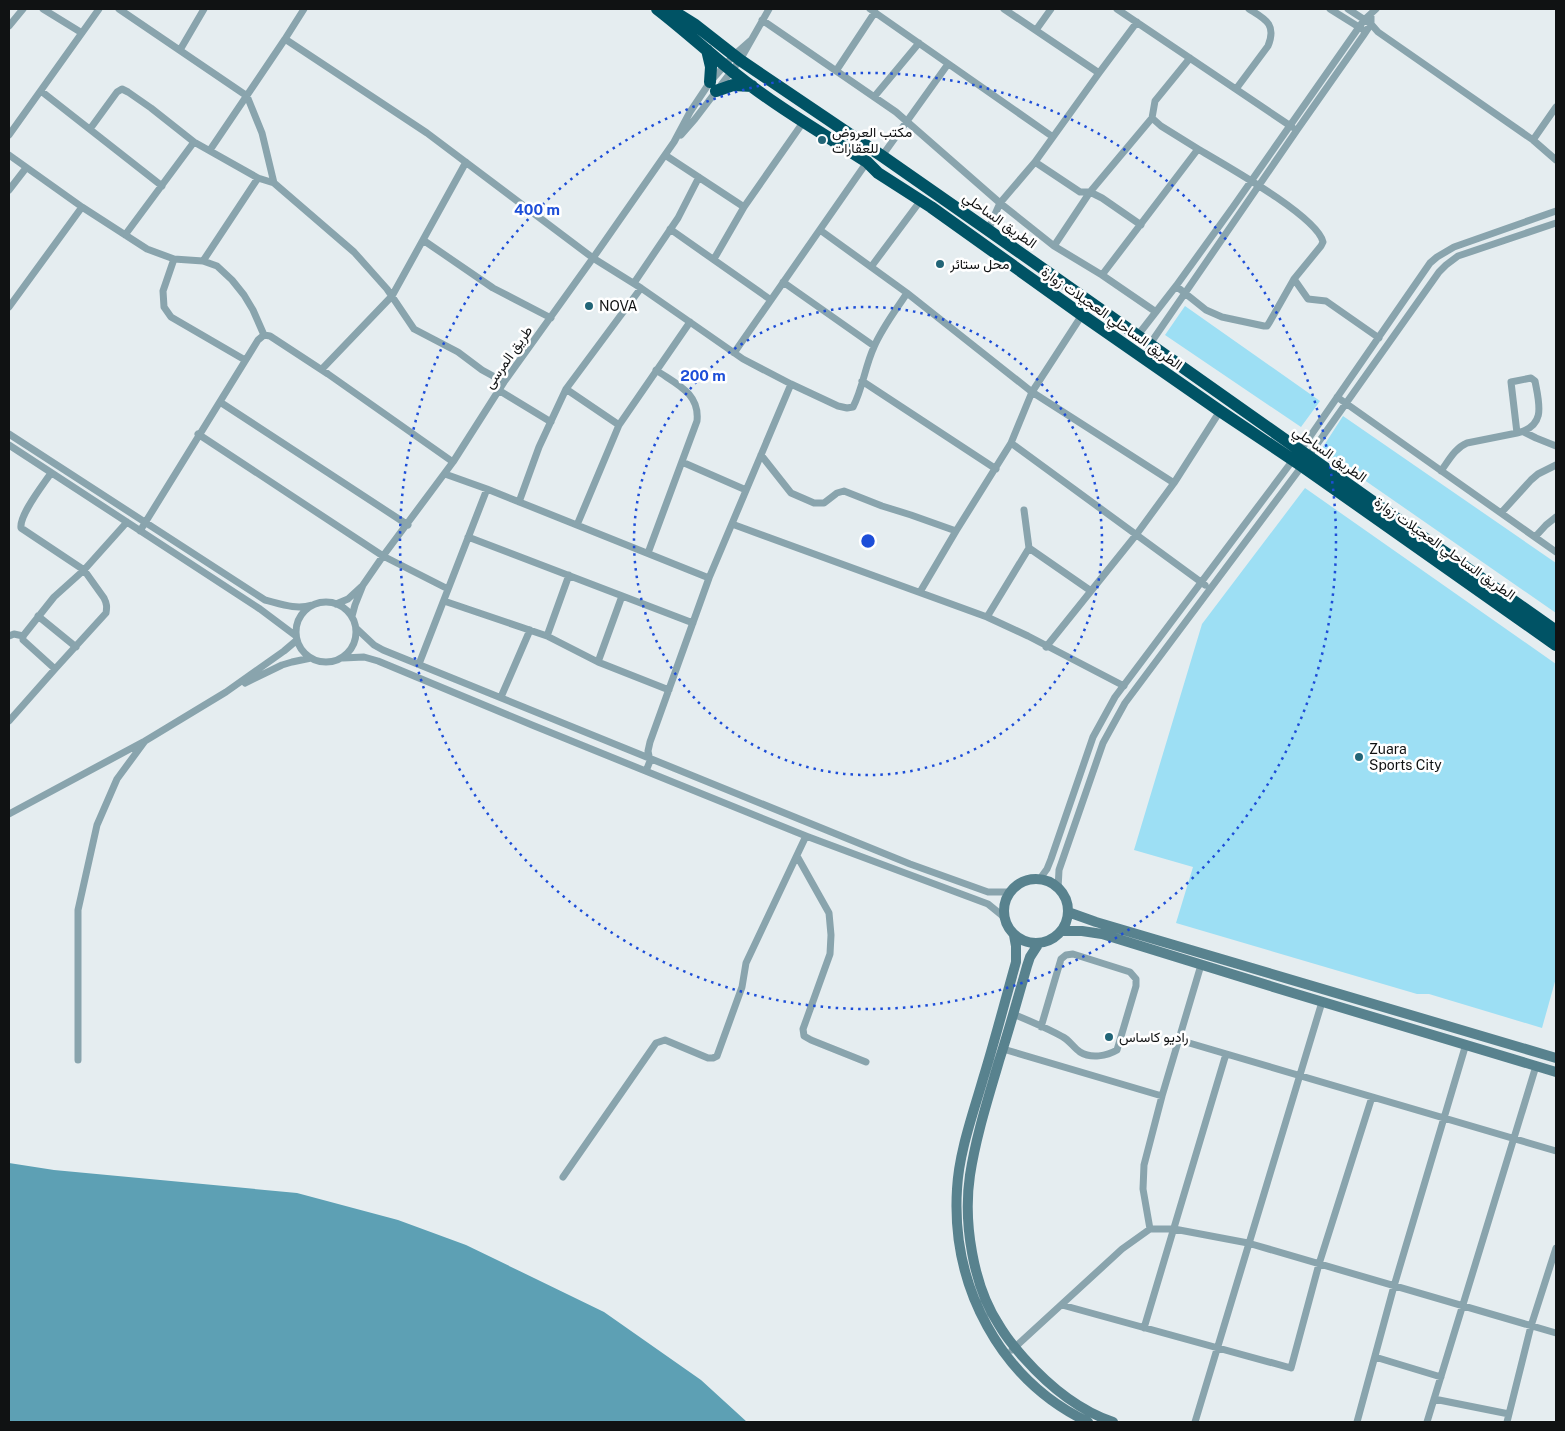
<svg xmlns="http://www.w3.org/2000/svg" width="1565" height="1431" font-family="'Public Sans',Vazirmatn,sans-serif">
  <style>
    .green { fill: #9ddff4 }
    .water { fill: #5da0b4 }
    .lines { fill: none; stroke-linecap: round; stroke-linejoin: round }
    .street { stroke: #89a4ad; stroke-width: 7 }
    .secondary { stroke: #58828e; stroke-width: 10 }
    .highway { stroke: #005365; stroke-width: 12 }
    .ring { fill: none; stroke: #1d4ed8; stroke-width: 2.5; stroke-dasharray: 2.5 5 }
    .poi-dot { fill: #226577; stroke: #fff; stroke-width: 2 }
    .labels { text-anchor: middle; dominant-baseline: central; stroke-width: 5; stroke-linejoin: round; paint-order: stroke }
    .poi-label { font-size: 14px; fill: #101213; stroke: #fff; text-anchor: start }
    .street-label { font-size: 14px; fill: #101213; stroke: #fff }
    .centre { fill: #1d4ed8; stroke: #fff; stroke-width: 2.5 }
    .ring-label { font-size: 15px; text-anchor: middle; font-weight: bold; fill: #1d4ed8; stroke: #fff; stroke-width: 5; stroke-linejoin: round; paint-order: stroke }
  </style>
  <rect width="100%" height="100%" fill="#e5edf0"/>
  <!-- green -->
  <path class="green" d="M1185,306L1320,401L1301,427L1165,335Z
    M1343,416L1556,563V613L1321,450Z
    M1305,488L1556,664V978L1542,1028L1429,994H1417L1176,923L1193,867L1134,850L1202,624Z"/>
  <!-- water -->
  <path class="water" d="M9,1163L54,1170L297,1193L398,1220L466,1245L604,1312L701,1380L747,1422H9Z"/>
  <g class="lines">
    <!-- street -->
    <path class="street" d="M43,9L82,33
      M119,9L247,96L262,133L274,183
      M304,9L285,39L427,133L593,258L641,288L743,359L791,384L838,406L847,408L853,407C863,388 865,366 874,347C882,328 896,310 907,293
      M870,9L1053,137
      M1004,9L1099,73
      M1117,9L1292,127
      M1330,9L1362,29
      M1348,9L1371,24L1378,32L1533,140L1556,160
      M762,20L896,112L1000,203L1054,246L1102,275L1156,312
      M9,26L23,9
      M1036,30L1051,9
      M180,50L204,9
      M836,71L875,12
      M1236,89L1268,46C1277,24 1265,19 1249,9
      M41,91L162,186
      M874,97L919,43
      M1152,118L1161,126L1198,149
      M90,129L117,92L122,89L128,92L151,108L194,142L258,178L274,183L354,252L387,289L414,329L458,352L482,370L504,382
      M9,135L99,9
      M681,135L695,119L740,60L769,9
      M1533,140L1556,107
      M210,150L285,39
      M9,155L82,207L147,249L174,259L203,261L217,266L232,280L244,295L253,310L264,335
      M665,155L744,207
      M882,156L948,64
      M1035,162L1080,192H1090L1102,198L1141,225
      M9,190L26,168
      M670,229L771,300
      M820,230L907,293L1032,392L1174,483
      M988,230L1000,203L1035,162L1099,73L1137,22
      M125,235L194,142
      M423,240L493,288L551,318
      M1054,246L1090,192L1152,118L1155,101L1190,58
      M174,259L163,291L164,307L171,317L245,360
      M714,259L744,207L804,121
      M203,261L258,178
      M871,267L921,200
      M1102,275L1198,149C1223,164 1317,216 1323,242L1321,246L1294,279L1308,299L1326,301L1379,338
      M783,282L874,346
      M634,283L678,218L699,177
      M1176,286L1206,310L1222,317L1264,326H1267L1269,323L1294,279
      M9,307L82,207
      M1138,335L1176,286L1233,207L1364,20L1376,9
      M1150,344L1297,130L1363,36L1371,24V14
      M734,353L867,162
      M322,369L392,296L466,162
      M862,381L996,469
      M566,389L619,425
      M500,391L551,422
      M1337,397L1556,552
      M220,402L408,525
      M1524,432L1536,438L1556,446
      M9,434L265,600C281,604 296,610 312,605
      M198,434L383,556L448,589
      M1011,443L1205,585
      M9,445L260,609L296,636
      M1300,451L1430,263L1437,257L1454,247L1556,211
      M761,455L791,493L814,503H824L837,493L844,491L882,506L911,515L956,531
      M1308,457L1439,272L1446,265L1458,256L1556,223
      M682,462L746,490
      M1441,471C1449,460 1455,448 1467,443L1517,433C1547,426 1539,403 1535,381L1531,378L1511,382L1517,433
      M51,473C43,485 19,515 21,528L84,570L104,598C107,604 107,607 106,613L55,669L23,640V636L54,597L84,570L127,522
      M445,474L487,489L709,578
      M519,502L539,447L566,389L641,288
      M1024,510L1029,548L1091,591
      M1501,513L1531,480L1538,474L1556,465
      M732,524L987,617L1028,636L1124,686
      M577,525L619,425L690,322
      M140,531L258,340L264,335L270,336L328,374L453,462
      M468,537L693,623
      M1535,537L1546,525L1556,517
      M648,553L697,421C700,393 676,384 656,370
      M920,592L956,531L1011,443L1032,392L1082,315
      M444,601L547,636L598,662L669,690
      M296 632a30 30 0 1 1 60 0a30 30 0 1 1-60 0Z
      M336,604L348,599L361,587
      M38,616L76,647
      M352,616L355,605L363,585L383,556L453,462L504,382L593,258L674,142L690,112L710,82L734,55L751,40
      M987,617L1029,548
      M357,629L374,645L383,650L910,864L988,892H1010
      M9,636L14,634L23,636
      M547,636L569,575
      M1046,647L1136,535L1174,483L1220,411
      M343,658L364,657L378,661L532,725L806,836L988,904L1004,917
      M598,662L622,596
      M419,664L487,489
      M245,683L282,665L292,662L311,658
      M501,697L530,630
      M9,721L55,669
      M646,771L650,761L648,751L650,742L709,578L791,384
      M9,814L143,742
      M797,856L829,913L831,935L830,954L803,1029L804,1036L811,1040L866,1062
      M1039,880L1047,869L1051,859L1093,737L1115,697L1293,460
      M1058,889L1059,870L1103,743L1125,703L1302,466
      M1013,1014C1030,1021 1047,1028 1063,1037C1069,1040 1074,1048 1080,1052C1091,1059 1107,1056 1117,1050L1136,986V979L1130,972L1073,954L1066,955L1061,959L1041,1027
      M1179,1040L1556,1151
      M1003,1049L1162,1096
      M78,1060V910L97,825L117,779L145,741L226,692L284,651L297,640
      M563,1177L656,1043L665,1040L708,1058H713L717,1056L742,987L746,963L806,836
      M1150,1229L1143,1189L1144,1165L1162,1096L1201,965
      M1062,1305L1291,1368L1319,1264L1372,1097
      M1144,1328L1226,1054
      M1012,1350L1122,1249L1150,1229H1174L1248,1243L1556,1333
      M1375,1357L1441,1377
      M1434,1399L1509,1414
      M1195,1422L1322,1002
      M1357,1422L1394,1286L1466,1044
      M1427,1422L1536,1066
      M1507,1422L1531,1326L1556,1248"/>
    <!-- secondary -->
    <path class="secondary" d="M1004 911a32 32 0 1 1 64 0a32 32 0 1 1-64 0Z
      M1068,912L1096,922L1556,1058
      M1061,931H1082L1102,934L1293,993L1556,1072
      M1014,935L1016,946V962C1005,1001 995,1040 983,1079C973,1114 959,1152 957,1189C951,1286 1000,1380 1088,1422
      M1039,943L1030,957L1027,966C1018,998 1009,1030 999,1061C988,1099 976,1136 970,1175C963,1222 973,1286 999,1325C1006,1337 1015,1348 1024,1358C1048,1385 1078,1410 1113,1422"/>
    <!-- highway -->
    <path class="highway" d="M657,9C683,29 708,52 733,72C775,106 822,133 867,162L878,173L931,207L1082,315L1220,411L1302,466L1556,645
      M670,9L694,24L740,60L882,156L988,230L1556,631
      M707,50L711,67L710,82
      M716,91L733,85L752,86"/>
  </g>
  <!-- distance rings -->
  <g class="ring">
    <circle cx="868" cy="541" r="234"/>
    <circle cx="868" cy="541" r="468"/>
  </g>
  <!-- markers -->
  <g class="poi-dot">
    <circle cx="822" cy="140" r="5"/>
    <circle cx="940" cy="264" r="5"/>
    <circle cx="589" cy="306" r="5"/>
    <circle cx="1359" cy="757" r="5"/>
    <circle cx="1109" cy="1037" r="5"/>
  </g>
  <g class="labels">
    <!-- poi labels -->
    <g class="poi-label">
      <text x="832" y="132">مكتب العروض<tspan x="832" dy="16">للعقارات</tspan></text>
      <text x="950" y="264">محل ستائر</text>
      <text x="599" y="306">NOVA</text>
      <text x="1369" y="749">Zuara<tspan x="1369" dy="16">Sports City</tspan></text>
      <text x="1119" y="1037">راديو كاساس</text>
    </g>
    <!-- street labels -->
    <g class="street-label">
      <text transform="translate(1000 220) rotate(35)">الطريق الساحلي</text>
      <text transform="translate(1112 318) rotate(35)">الطريق الساحلي العجيلات زوارة</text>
      <text transform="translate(508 357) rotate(-55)">طريق المرسى</text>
      <text transform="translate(1330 454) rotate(35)">الطريق الساحلي</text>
      <text transform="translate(1445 548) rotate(35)">الطريق الساحلي العجيلات زوارة</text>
    </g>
  </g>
  <circle cx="868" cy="541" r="8" class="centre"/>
  <g class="ring-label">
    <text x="537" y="215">400 m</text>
    <text x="703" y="381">200 m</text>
  </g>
  <!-- border -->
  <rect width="1565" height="1431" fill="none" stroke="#101213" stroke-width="20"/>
</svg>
